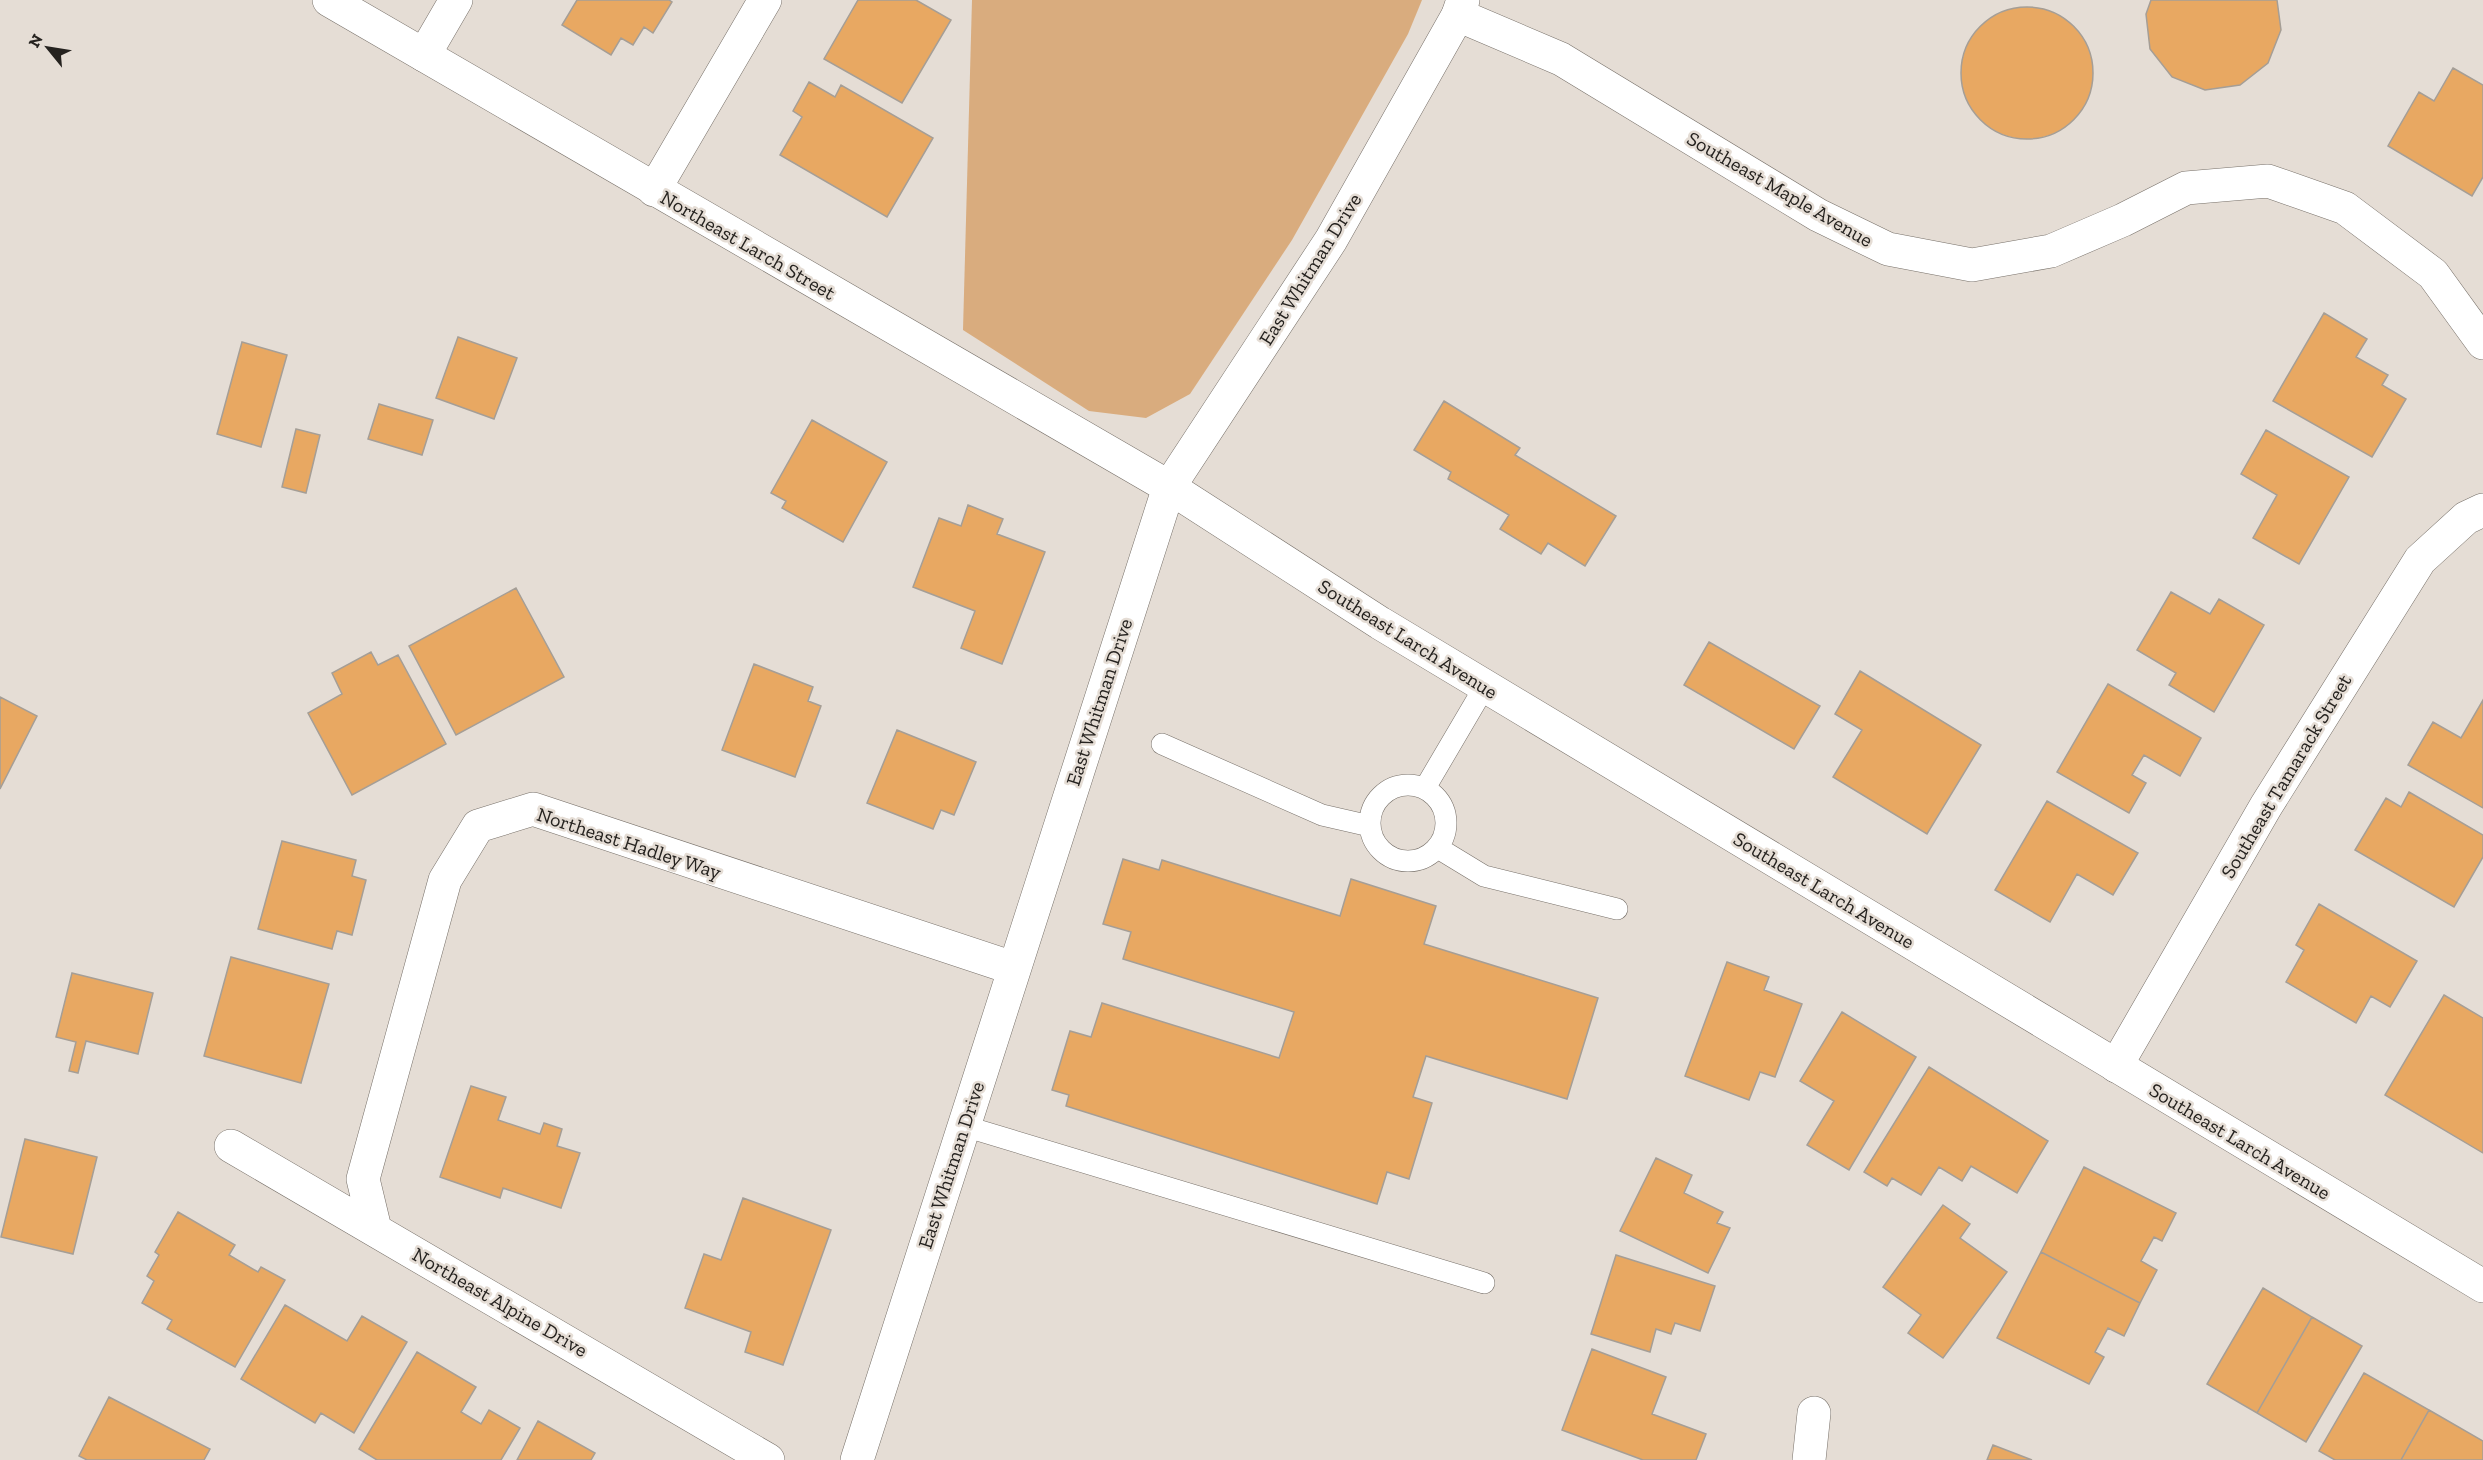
<svg xmlns="http://www.w3.org/2000/svg" width="2483" height="1460" font-family="'Zilla Slab',serif">
  <style>
    .green { fill: #d9ac7e }
    .building { fill: #e8a862; stroke: #a59e96; stroke-width: 1.5 }
    .lines { fill: none; stroke-linecap: round; stroke-linejoin: round }
    .service-casing { stroke: #777069; stroke-width: 22 }
    .minor-casing { stroke: #777069; stroke-width: 34 }
    .secondary-casing { stroke: #777069; stroke-width: 34 }
    .service { stroke: #fff; stroke-width: 21 }
    .minor { stroke: #fff; stroke-width: 33 }
    .secondary { stroke: #fff; stroke-width: 33 }
    .labels { text-anchor: middle; dominant-baseline: central; stroke-width: 5; stroke-linejoin: round; paint-order: stroke }
    .street-label { font-size: 20px; fill: #25221f; stroke: #e5ddd5 }
  </style>
  <rect width="100%" height="100%" fill="#e5ddd5"/>
  <!-- green -->
  <path class="green" d="M972,0H1422L1408,34L1292,240L1190,394L1146,418L1089,411L963,330Z"/>
  <!-- building -->
  <path class="building" d="M577,0H669L672,2L653,33L644,27L633,45L621,38L611,55L562,25Z
    M858,0H916L951,20L902,103L824,59Z
    M2151,0H2277L2281,30L2268,63L2240,85L2205,90L2172,77L2150,49L2146,14Z
    M1961 73a66 66 0 1 1 132 0a66 66 0 1 1-132 0Z
    M2453,68L2483,85V177L2472,196L2388,146L2419,92L2434,101Z
    M809,82L835,97L841,85L933,138L887,217L780,155L802,117L793,111Z
    M2324,313L2367,339L2356,357L2388,375L2382,385L2406,399L2372,457L2273,401Z
    M458,337L517,358L494,419L436,398Z
    M242,342L287,355L261,447L217,434Z
    M1444,401L1520,448L1515,455L1616,516L1585,566L1548,543L1541,554L1500,529L1509,515L1448,479L1451,472L1414,450Z
    M379,404L433,420L422,455L368,439Z
    M812,420L887,462L843,542L782,508L786,501L771,493Z
    M296,429L320,435L306,493L282,487Z
    M2266,430L2349,477L2299,564L2253,538L2277,495L2241,474Z
    M968,505L1003,519L997,534L1045,552L1002,664L961,648L975,611L913,587L939,518L961,526Z
    M516,588L564,677L456,735L409,646Z
    M2171,592L2210,614L2219,599L2264,625L2214,712L2169,685L2176,673L2137,650Z
    M1709,642L1820,706L1794,749L1684,685Z
    M371,652L378,665L398,655L446,744L352,795L308,713L342,694L332,673Z
    M754,664L813,687L808,701L821,706L795,777L722,750Z
    M1860,671L1981,745L1927,834L1833,777L1862,730L1835,714Z
    M2108,684L2201,738L2180,776L2144,755L2132,775L2146,783L2129,813L2057,772Z
    M0,697L37,716L0,789Z
    M2483,700V808L2408,765L2433,722L2461,738Z
    M897,730L976,762L954,815L941,810L933,829L867,803Z
    M2409,792L2483,835V857L2454,907L2355,850L2386,798L2401,807Z
    M2047,801L2138,853L2113,895L2077,874L2050,922L1995,890Z
    M282,841L356,860L352,876L366,880L352,935L337,931L332,949L258,929Z
    M1123,859L1159,870L1162,860L1340,916L1351,879L1436,906L1424,944L1598,998L1567,1099L1426,1056L1413,1097L1432,1103L1409,1179L1387,1172L1377,1204L1066,1106L1069,1095L1052,1090L1070,1031L1091,1037L1102,1003L1279,1058L1294,1012L1123,959L1131,932L1103,924Z
    M2319,904L2417,961L2390,1007L2371,996L2356,1023L2286,982L2304,950L2296,945Z
    M231,957L329,984L301,1083L204,1056Z
    M1727,962L1769,977L1764,990L1802,1004L1775,1077L1760,1072L1749,1100L1685,1076Z
    M72,973L153,993L138,1054L86,1041L78,1073L69,1071L76,1042L56,1037Z
    M2444,995L2483,1018V1153L2385,1095Z
    M1842,1012L1916,1057L1849,1170L1807,1145L1834,1101L1800,1081Z
    M1929,1067L2048,1141L2017,1193L1971,1166L1962,1181L1939,1167L1921,1195L1892,1178L1887,1186L1864,1172Z
    M471,1086L506,1097L498,1120L540,1134L544,1123L562,1129L557,1146L580,1153L561,1208L503,1188L500,1198L440,1177Z
    M25,1139L97,1157L73,1254L1,1237Z
    M1656,1158L1692,1175L1684,1193L1723,1212L1717,1223L1730,1228L1708,1273L1620,1231Z
    M2084,1167L2176,1213L2162,1241L2154,1237L2141,1261L2157,1270L2140,1303L2041,1252Z
    M743,1198L831,1230L783,1365L745,1352L751,1332L685,1308L704,1254L721,1260Z
    M1943,1205L1970,1224L1960,1238L2007,1272L1943,1358L1908,1333L1921,1315L1883,1287Z
    M178,1212L235,1245L229,1255L258,1272L261,1267L285,1280L235,1367L167,1329L172,1320L142,1303L154,1281L147,1276L159,1255L155,1252Z
    M2041,1252L2140,1303L2124,1336L2108,1328L2095,1352L2104,1357L2089,1384L1997,1338Z
    M1616,1255L1715,1286L1700,1331L1675,1323L1671,1334L1656,1329L1650,1352L1591,1334Z
    M2263,1288L2312,1317L2257,1413L2207,1384Z
    M285,1305L347,1341L362,1316L407,1342L354,1433L321,1413L315,1423L241,1379Z
    M2312,1317L2362,1346L2306,1442L2257,1413Z
    M1592,1349L1666,1377L1652,1414L1706,1434L1696,1460H1643L1562,1430Z
    M417,1352L476,1387L461,1412L481,1424L489,1410L520,1428L501,1460H377L359,1449Z
    M2364,1373L2429,1410L2401,1460H2335L2319,1451Z
    M109,1397L210,1449L204,1460H87L79,1456Z
    M2429,1410L2483,1441V1460H2401Z
    M538,1421L595,1453L591,1460H517Z
    M1993,1445L2032,1460H1987Z"/>
  <g class="lines">
    <!-- service casing -->
    <g class="service-casing">
      <path id="service" d="M1162,744L1322,815L1370,826
        M1370 823a38 38 0 1 1 76 0a38 38 0 1 1-76 0Z
        M1425,788L1485,686
        M1438,848L1484,876L1617,909
        M964,1126L1484,1283"/>
    </g>
    <!-- minor casing -->
    <g class="minor-casing">
      <path id="minor" d="M1458,15L1561,59L1818,215L1888,249L1972,265L2051,251L2123,220L2186,188L2268,181L2345,208L2433,274L2483,343
        M424,55L456,0
        M654,190L765,0
        M2116,1066L2266,806L2420,560L2466,518L2483,510
        M231,1146L768,1460
        M375,1229L363,1179L445,880L478,826L533,809L1013,968
        M1809,1460L1814,1413"/>
    </g>
    <!-- secondary casing -->
    <g class="secondary-casing">
      <path id="secondary" d="M329,0L1169,487L1380,623L2483,1286
        M857,1460L1169,487L1331,240L1458,15L1463,0"/>
    </g>
    <!-- service -->
    <use href="#service" class="service"/>
    <!-- minor -->
    <use href="#minor" class="minor"/>
    <!-- secondary -->
    <use href="#secondary" class="secondary"/>
  </g>
  <g class="labels">
    <!-- street labels -->
    <g class="street-label">
      <text transform="translate(1780 189) rotate(30)">Southeast Maple Avenue</text>
      <text transform="translate(748 245) rotate(30)">Northeast Larch Street</text>
      <text transform="translate(1310 269) rotate(-58)">East Whitman Drive</text>
      <text transform="translate(1408 639) rotate(32)">Southeast Larch Avenue</text>
      <text transform="translate(1099 702) rotate(-72)">East Whitman Drive</text>
      <text transform="translate(2286 776) rotate(-59)">Southeast Tamarack Street</text>
      <text transform="translate(629 843) rotate(18)">Northeast Hadley Way</text>
      <text transform="translate(1824 890) rotate(31)">Southeast Larch Avenue</text>
      <text transform="translate(2240 1141) rotate(31)">Southeast Larch Avenue</text>
      <text transform="translate(951 1165) rotate(-72)">East Whitman Drive</text>
      <text transform="translate(500 1302) rotate(30)">Northeast Alpine Drive</text>
    </g>
  </g>
  <!-- north arrow -->
  <g transform="translate(48 48) rotate(300)" stroke="#e5ddd5" stroke-width="4.5" paint-order="stroke">
  <path d="M0-4.5L10 22L0 15L-10 22Z" fill="#25221f"/>
  <text y="-9" font-size="16" font-weight="bold" text-anchor="middle" fill="#25221f">N</text>
  </g>
</svg>
